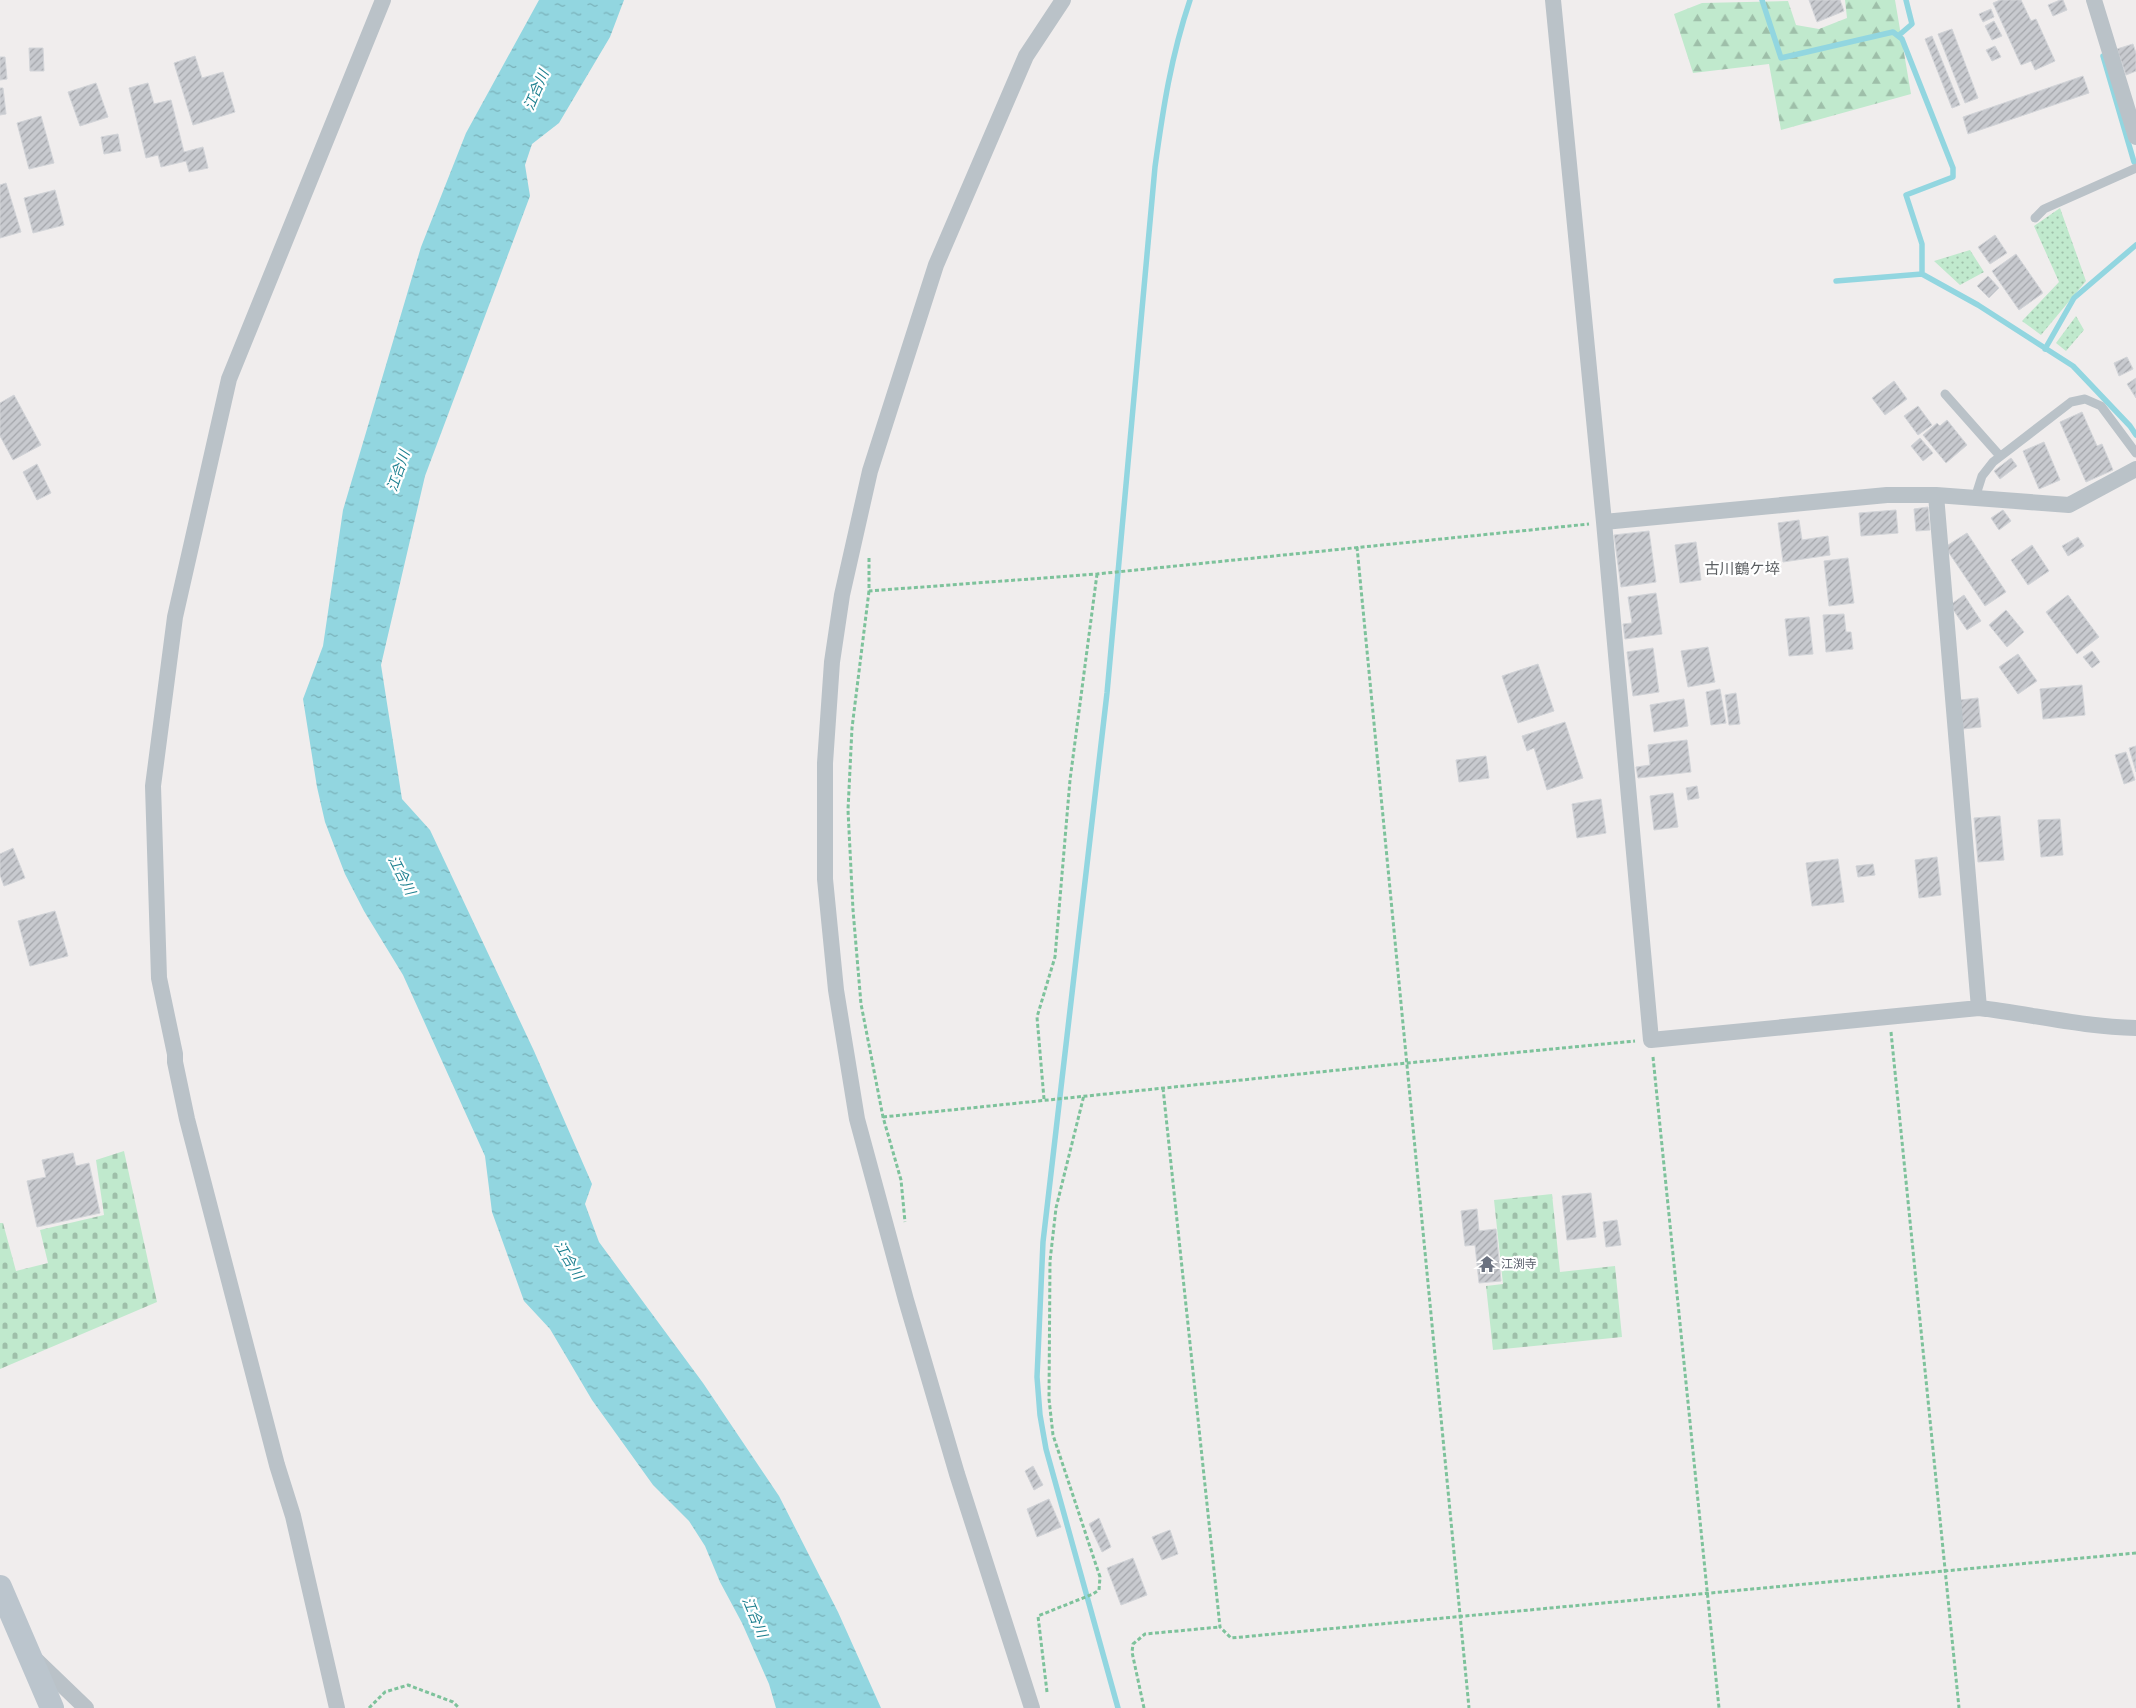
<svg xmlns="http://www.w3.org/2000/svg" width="2136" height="1708" font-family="Arial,'Noto Sans JP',sans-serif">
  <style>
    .grass { fill: url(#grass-dots) }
    .forest { fill: url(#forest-firs) }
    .cemetery { fill: url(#cemetery-stones) }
    .water { fill: url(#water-ripples) }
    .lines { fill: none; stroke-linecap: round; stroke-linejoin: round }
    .stream { stroke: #92d6e0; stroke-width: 5.5 }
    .building { fill: url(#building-hatch); stroke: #d2d4d8 }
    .path { stroke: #7dc29b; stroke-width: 3; stroke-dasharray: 4 2.5; stroke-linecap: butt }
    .lane { stroke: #bac2c8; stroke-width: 9 }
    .street { stroke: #bac2c8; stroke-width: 16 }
    .secondary { stroke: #bbc5cd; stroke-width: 24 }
    .labels { text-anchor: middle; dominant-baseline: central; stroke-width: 4.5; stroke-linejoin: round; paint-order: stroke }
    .worship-label { font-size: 12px; fill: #5b616d; stroke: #fff; text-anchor: start }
    .water-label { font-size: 14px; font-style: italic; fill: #1c7f8f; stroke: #fff }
    .quarter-label { font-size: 15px; fill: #5b5e61; stroke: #fff }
  </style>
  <defs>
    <pattern id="grass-dots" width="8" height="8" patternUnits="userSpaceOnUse" patternTransform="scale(1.25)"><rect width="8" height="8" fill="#c0e9cd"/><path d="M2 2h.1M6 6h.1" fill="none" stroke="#9ebfa9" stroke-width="1.8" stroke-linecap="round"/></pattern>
    <pattern id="forest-firs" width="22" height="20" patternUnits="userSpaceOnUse" patternTransform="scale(1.25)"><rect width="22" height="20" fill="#c0e9cd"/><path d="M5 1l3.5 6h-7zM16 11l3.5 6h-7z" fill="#9ebfa9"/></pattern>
    <pattern id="cemetery-stones" width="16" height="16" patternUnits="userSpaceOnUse" patternTransform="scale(1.25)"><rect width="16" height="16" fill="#c0e9cd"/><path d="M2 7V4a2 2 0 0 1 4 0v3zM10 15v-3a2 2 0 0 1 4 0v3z" fill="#9ebfa9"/></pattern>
    <pattern id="water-ripples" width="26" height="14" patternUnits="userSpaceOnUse" patternTransform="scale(1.25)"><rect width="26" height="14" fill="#92d6e0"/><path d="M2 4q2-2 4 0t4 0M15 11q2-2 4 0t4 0" fill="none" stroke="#79b0b8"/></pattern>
    <pattern id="building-hatch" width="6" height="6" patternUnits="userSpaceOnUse" patternTransform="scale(1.25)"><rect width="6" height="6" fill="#c8cacf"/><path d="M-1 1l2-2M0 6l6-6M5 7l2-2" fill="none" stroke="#a4a6ab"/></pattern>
  </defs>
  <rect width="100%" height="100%" fill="#f0eded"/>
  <!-- grass -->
  <path class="grass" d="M2060,208L2086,281L2041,335L2022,321L2059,282L2034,226Z
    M1970,250L1984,272L1960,285L1934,261Z
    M2076,316L2084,330L2066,351L2056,343Z"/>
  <!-- forest -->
  <path class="forest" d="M1845,0H1895L1911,94L1781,130L1769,64L1693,73L1674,14L1702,3L1788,1L1796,25L1819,29L1847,18Z"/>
  <!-- cemetery -->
  <path class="cemetery" d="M124,1151L157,1302L0,1369V1223H3L16,1271L48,1263L40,1230L104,1215L96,1160Z
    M1552,1194L1560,1272L1615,1266L1622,1337L1493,1350L1486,1286L1503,1284L1494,1200Z"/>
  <!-- water -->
  <path class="water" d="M539,0H624L610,37L559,123L532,144L525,165L530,196L425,476L381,665L402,799L430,830L534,1051L592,1184L585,1204L599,1242L703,1383L779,1496L838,1612L881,1708H776L769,1684L742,1623L720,1582L705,1546L689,1521L653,1485L592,1400L550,1329L524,1301L492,1212L485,1156L403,975L364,911L345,874L325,822L317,787L303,699L323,646L343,510L421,247L466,133Z"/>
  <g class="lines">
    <!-- stream -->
    <path class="stream" d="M1762,0L1781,58L1893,32L1902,39L1953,168V177L1906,195L1922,244V274
      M1898,36L1912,24L1906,0
      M2103,56L2134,162
      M1836,281L1922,274L1978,305L2073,366L2130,426L2136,435
      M2045,349L2074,298L2136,245
      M1118,1708L1046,1449L1040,1415L1037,1377L1043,1242L1107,693L1155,167C1163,109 1171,56 1190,0"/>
  </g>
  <!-- building -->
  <path class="building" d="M1809,0H1840L1844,11L1817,22Z
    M2000,0H2021L2031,21L2036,19L2055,61L2035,70L2031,61L2021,65L1993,3Z
    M2060,0H2063L2067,10L2053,16L2048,5Z
    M1991,9L1994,17L1983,22L1979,14Z
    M1994,21L2002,36L1992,40L1985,26Z
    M1952,29L1978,98L1965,103L1938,34Z
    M1932,36L1960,105L1952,108L1925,39Z
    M2133,44L2136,53V71L2126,75L2117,49Z
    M1995,46L2001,57L1992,61L1986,50Z
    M29,48H43L44,71H30Z
    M195,56L202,78L223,72L235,112L193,125L174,63Z
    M0,57H5L7,79L0,80Z
    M2083,76L2089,93L1968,134L1963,117Z
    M96,83L108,117L80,126L68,92Z
    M148,83L154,104L171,100L184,152L203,147L208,168L189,172L186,161L161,167L158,155L146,158L129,88Z
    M0,88H3L6,114L0,115Z
    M41,116L54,163L29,169L17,123Z
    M118,134L121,151L104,154L101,137Z
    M6,183L21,232L0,238V185Z
    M55,190L64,225L33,233L24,198Z
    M1995,235L2007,253L1990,264L1978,247Z
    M2016,254L2043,293L2019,310L1992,271Z
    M1988,276L1999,288L1989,298L1977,286Z
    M2127,357L2133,369L2119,376L2114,363Z
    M2136,378V398L2127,384Z
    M1894,381L1907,399L1885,415L1872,398Z
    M14,395L41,445L13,460L0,436V403Z
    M1918,406L1932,425L1918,435L1904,416Z
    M2082,412L2097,446L2102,444L2113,470L2086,482L2060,422Z
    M1947,420L1967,445L1946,463L1923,435L1937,423L1940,426Z
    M1920,438L1933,453L1923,461L1911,446Z
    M2044,442L2060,480L2039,489L2023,451Z
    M2011,458L2017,466L2000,479L1994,471Z
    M37,464L51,493L37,500L23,472Z
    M1928,507L1930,530L1916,531L1914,509Z
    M1896,510L1898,533L1861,536L1859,513Z
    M2003,510L2011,521L1999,530L1991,518Z
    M1799,520L1802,540L1828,536L1830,555L1783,562L1778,523Z
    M1649,531L1656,582L1621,587L1614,535Z
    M1967,533L2006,592L1985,606L1945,547Z
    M2078,537L2084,546L2068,556L2062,546Z
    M1696,542L1701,580L1680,583L1675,545Z
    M2032,545L2049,571L2028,585L2011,560Z
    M1848,558L1854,603L1829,606L1824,561Z
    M1656,593L1662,634L1625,639L1623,624L1632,623L1628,597Z
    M1964,595L1981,621L1967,630L1950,605Z
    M2068,595L2099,637L2077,654L2046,612Z
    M2006,610L2024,632L2007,647L1989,625Z
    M1844,614L1846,632H1851L1853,649L1826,652L1823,615Z
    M1809,617L1813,654L1789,656L1785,619Z
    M1708,647L1715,682L1688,687L1681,651Z
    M1653,648L1659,692L1633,696L1627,652Z
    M2092,651L2100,662L2092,668L2083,657Z
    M2018,654L2037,681L2018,694L1999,667Z
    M1538,664L1554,711L1518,723L1502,676Z
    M2082,685L2085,715L2043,719L2040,689Z
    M1720,689L1726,723L1711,725L1706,692Z
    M1736,693L1740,724L1729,725L1725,695Z
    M1978,698L1981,727L1963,729L1960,700Z
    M1684,699L1688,726L1654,732L1650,705Z
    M1565,722L1583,778L1547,790L1534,748L1527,751L1522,736Z
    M1687,740L1691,772L1638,778L1636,767L1650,765L1648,745Z
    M2136,746V772L2129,748Z
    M2126,752L2135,780L2124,784L2115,755Z
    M1486,756L1489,778L1459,782L1456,760Z
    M1697,786L1699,798L1688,800L1686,788Z
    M1673,793L1678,827L1654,830L1650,796Z
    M1601,799L1606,833L1577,838L1572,804Z
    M2000,816L2004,860L1978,862L1974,818Z
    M2060,819L2063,855L2041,857L2038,820Z
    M13,848L25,878L4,886L0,875V854Z
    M1937,857L1941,895L1919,898L1915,860Z
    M1838,859L1844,902L1812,906L1806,863Z
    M1873,864L1875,875L1858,877L1856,866Z
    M55,911L68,956L30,966L18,921Z
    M73,1153L76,1166L89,1163L100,1213L37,1227L27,1181L46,1177L42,1160Z
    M1591,1193L1596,1237L1567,1240L1562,1196Z
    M1477,1209L1479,1231L1496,1229L1501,1281L1479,1283L1475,1245L1465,1246L1461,1211Z
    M1617,1220L1621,1245L1606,1247L1603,1222Z
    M1033,1466L1043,1485L1034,1490L1025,1471Z
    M1049,1499L1061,1527L1037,1537L1027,1509Z
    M1099,1518L1111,1547L1102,1552L1089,1524Z
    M1170,1530L1178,1554L1162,1560L1152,1537Z
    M1133,1558L1147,1595L1121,1605L1107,1568Z"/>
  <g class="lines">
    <!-- path -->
    <path class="path" d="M1357,547L1469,1708
      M869,558V591L1097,574L1589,524
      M869,591L852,728L848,810L853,910L861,1004L883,1117L901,1180L905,1222
      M1891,1032L1959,1708
      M1653,1057L1719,1708
      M1163,1088L1220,1627L1231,1638L2136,1553
      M1044,1099L1037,1017L1055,957L1070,780L1097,574
      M883,1117L1407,1063L1635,1041
      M1047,1692L1038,1616L1093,1594L1099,1590L1100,1577L1053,1435L1049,1399L1050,1261L1056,1208L1084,1095
      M369,1708L385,1692L408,1685L453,1702L459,1708
      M1144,1708L1132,1652L1133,1644L1145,1634L1220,1627"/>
    <!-- lane -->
    <path class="lane" d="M2035,218L2044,209L2136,168
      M1945,394L2000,456
      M1975,498L1982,476L1993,462L2071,402L2085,399L2101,406L2136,453"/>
    <!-- street -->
    <path class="street" d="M1553,0L1604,522L1651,1040L1979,1008C2031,1014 2083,1027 2136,1028
      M2094,0L2136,137
      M1936,495L1979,1008
      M1604,522L1887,495H1936L2069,505L2136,469
      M34,1658L86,1708
      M337,1708L293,1516L277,1465L187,1119L175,1062V1054L159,978L153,786L175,617L229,379L383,0
      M1032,1708L957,1474L906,1300L857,1119L836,990L825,879V763L832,662L842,595L870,471L936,265L1026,56L1063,0"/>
    <!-- secondary -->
    <path class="secondary" d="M0,1587L52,1708"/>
  </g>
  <!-- icons -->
  <defs>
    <g id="temple-bare" transform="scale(1.35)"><path d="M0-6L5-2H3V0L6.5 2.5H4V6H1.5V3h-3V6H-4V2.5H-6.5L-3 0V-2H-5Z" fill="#6b7280" stroke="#fff" stroke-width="2.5" paint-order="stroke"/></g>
  </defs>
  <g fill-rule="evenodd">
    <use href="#temple-bare" x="1487" y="1264"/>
  </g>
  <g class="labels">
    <!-- worship labels -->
    <g class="worship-label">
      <text x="1501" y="1264">江渕寺</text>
    </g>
    <!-- water labels -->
    <g class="water-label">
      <text transform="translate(536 90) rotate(-67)">江合川</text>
      <text transform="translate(398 471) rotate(-71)">江合川</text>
      <text transform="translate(402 875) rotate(63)">江合川</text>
      <text transform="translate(569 1260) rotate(59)">江合川</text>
      <text transform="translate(755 1617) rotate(67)">江合川</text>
    </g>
    <!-- quarter labels -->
    <g class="quarter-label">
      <text x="1742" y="568">古川鶴ケ埣</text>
    </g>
  </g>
</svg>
